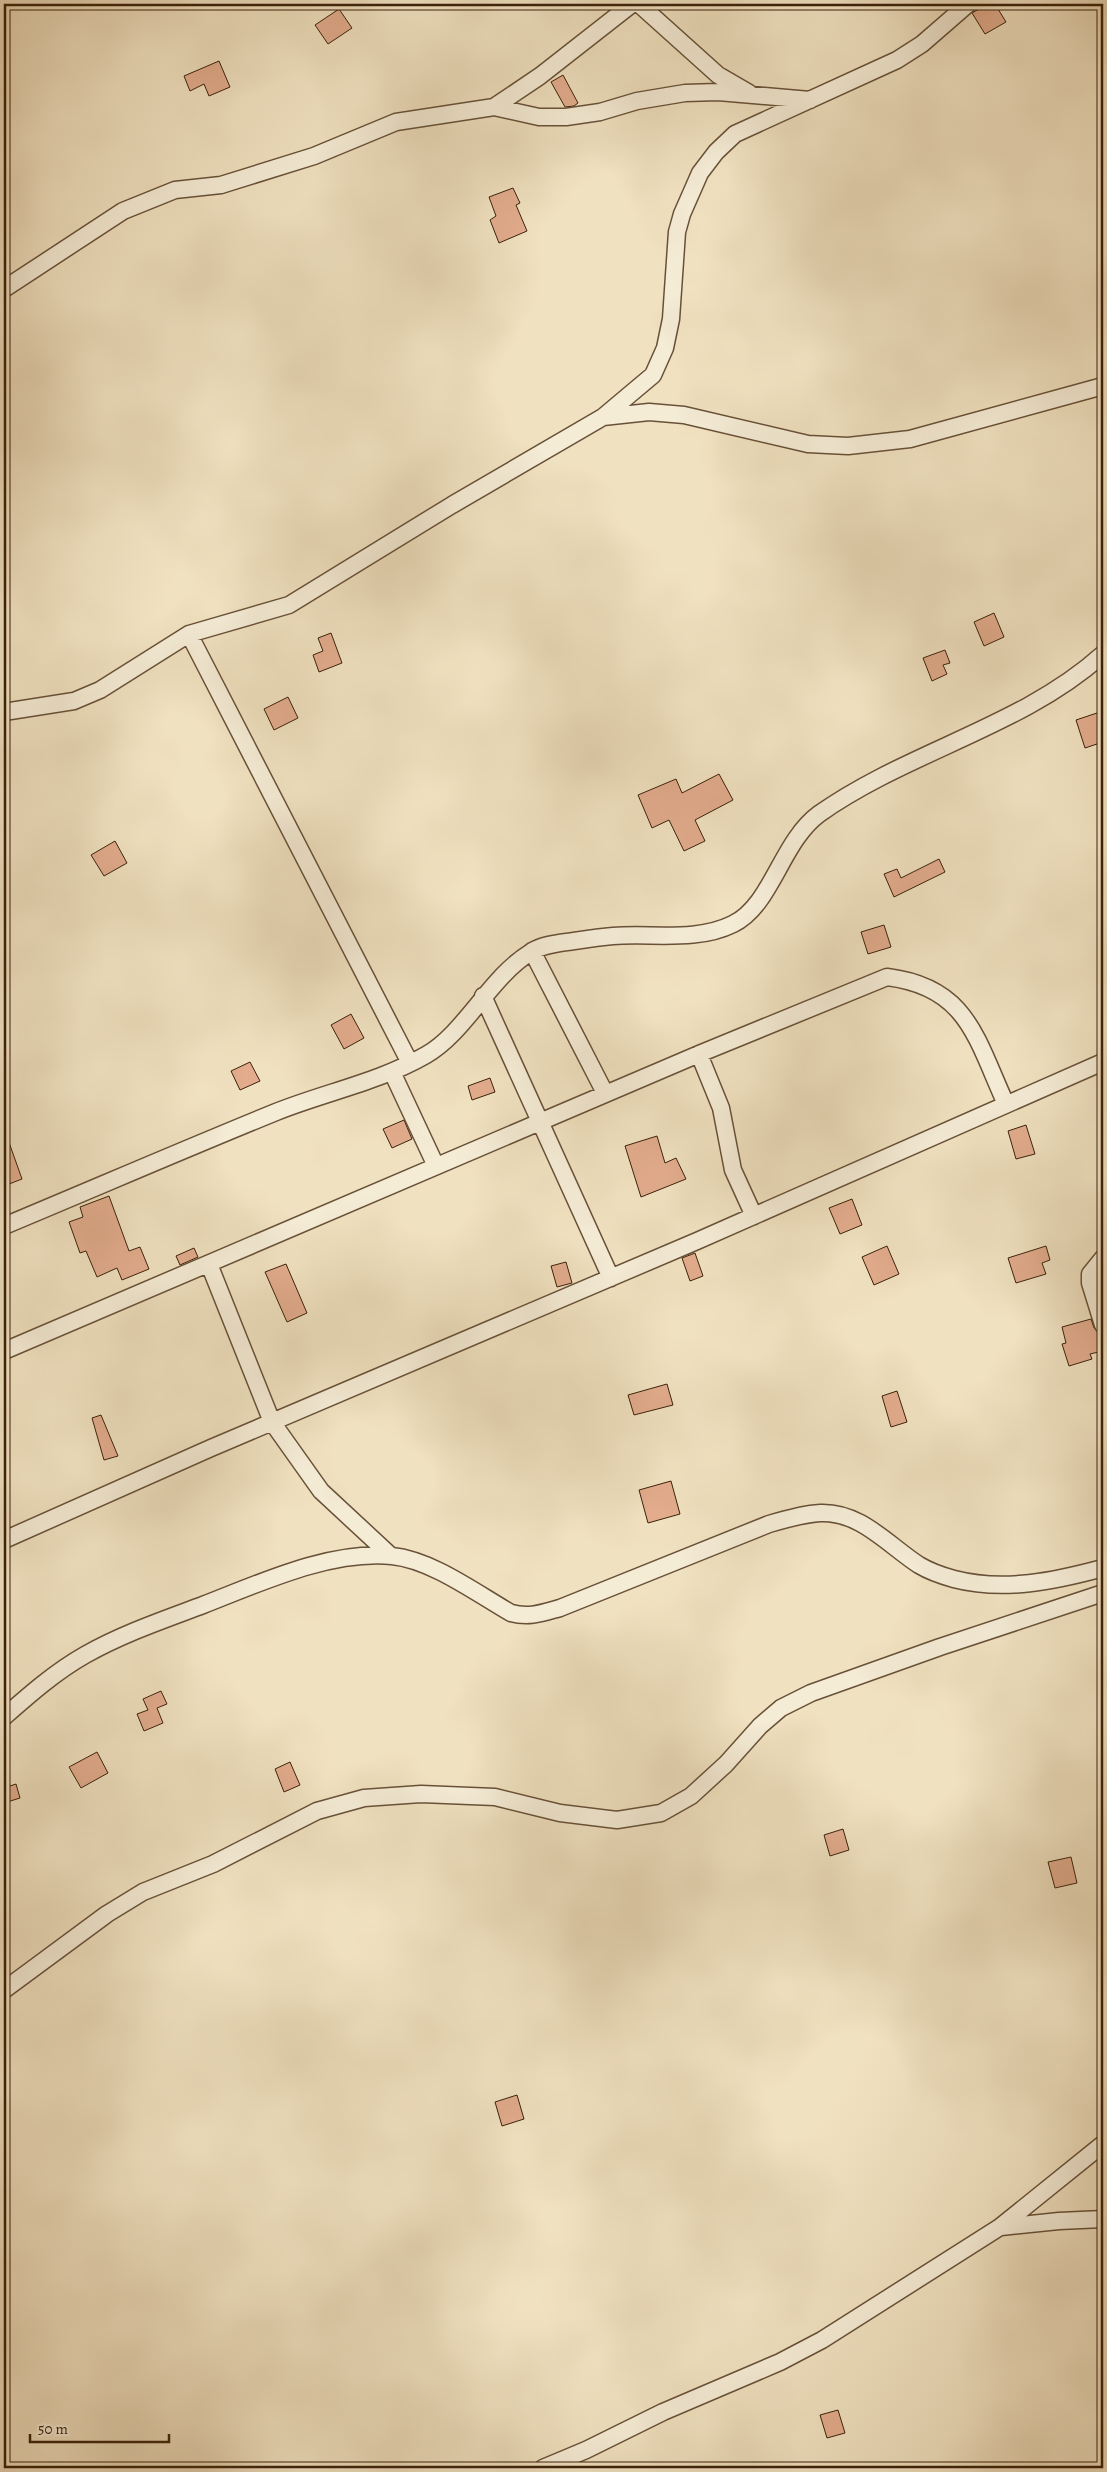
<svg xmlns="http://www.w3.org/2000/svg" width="1107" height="2472" font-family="Alegreya,serif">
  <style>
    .building { fill: #e2ac8d; stroke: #3a210a }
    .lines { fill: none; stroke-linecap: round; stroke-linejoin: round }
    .minor-casing { stroke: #685138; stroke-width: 19 }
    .minor { stroke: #f5ecd6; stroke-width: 16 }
  </style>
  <rect width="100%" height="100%" fill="#f0e1c0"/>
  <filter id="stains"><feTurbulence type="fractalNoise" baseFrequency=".004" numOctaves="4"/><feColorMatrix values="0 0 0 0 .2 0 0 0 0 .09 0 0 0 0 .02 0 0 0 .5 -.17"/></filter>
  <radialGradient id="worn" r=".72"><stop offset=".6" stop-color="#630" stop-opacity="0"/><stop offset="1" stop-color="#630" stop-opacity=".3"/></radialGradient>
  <!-- building -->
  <path class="building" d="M988,4H995L1006,22L985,34L972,13Z
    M339,9L352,28L328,44L315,25Z
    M219,61L230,87L209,96L204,84L190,91L184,76Z
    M563,75L578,103L574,106L565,107L551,82Z
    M513,188L520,203L516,205L527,231L499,243L490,220L496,216L489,197Z
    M994,613L1004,637L984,646L974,622Z
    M331,633L342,663L319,672L313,655L323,651L318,638Z
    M945,650L950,663L943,665L947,674L932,681L923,658Z
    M288,697L298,718L274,730L264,709Z
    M1103,711V742L1085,748L1076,720Z
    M719,774L733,800L695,820L705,841L684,851L669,820L652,828L638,795L676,779L682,793Z
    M115,841L127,863L104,876L91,855Z
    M939,859L945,872L894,897L884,874L897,869L901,878Z
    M884,925L891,947L868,954L861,932Z
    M351,1014L364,1038L344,1049L331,1025Z
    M250,1062L260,1081L240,1090L231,1071Z
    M490,1078L495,1092L472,1100L468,1086Z
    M404,1120L412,1139L392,1148L383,1129Z
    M1026,1125L1035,1154L1016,1159L1008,1131Z
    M4,1134H6L22,1179L4,1186Z
    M657,1136L665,1163L676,1158L686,1179L641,1197L625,1146Z
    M109,1196L129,1251L140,1247L149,1269L122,1280L117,1268L97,1277L86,1251L80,1253L69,1222L83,1217L80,1207Z
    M852,1199L862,1225L840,1234L829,1208Z
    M887,1246L899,1274L874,1285L862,1257Z
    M1046,1246L1050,1260L1042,1263L1046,1274L1016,1283L1008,1258Z
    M194,1248L198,1257L180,1265L176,1256Z
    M695,1253L703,1276L690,1281L682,1258Z
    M566,1262L572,1283L557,1287L551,1266Z
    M286,1264L307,1313L287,1322L265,1272Z
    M1091,1319L1094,1328L1100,1334L1103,1351L1090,1354L1092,1359L1069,1366L1062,1344L1066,1343L1062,1327Z
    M667,1384L673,1405L634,1415L628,1395Z
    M897,1391L907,1422L891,1427L882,1396Z
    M101,1415L118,1456L104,1460L92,1418Z
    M671,1481L680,1514L648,1523L639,1490Z
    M161,1691L167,1704L157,1708L163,1723L144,1731L137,1714L148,1710L143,1699Z
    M97,1752L108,1773L81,1788L69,1767Z
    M290,1762L300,1785L284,1792L275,1769Z
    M16,1784L20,1798L4,1803V1788Z
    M843,1829L849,1850L830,1856L824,1835Z
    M1071,1857L1077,1883L1055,1888L1048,1862Z
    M517,2095L524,2119L502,2126L495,2102Z
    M838,2410L845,2433L827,2438L820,2415Z"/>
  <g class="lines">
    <!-- minor casing -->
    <g class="minor-casing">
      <path id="minor" d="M639,4L718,75L749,93
        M494,107L540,76L632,4
        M4,289L123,211L175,190L221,185L314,156L396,122L494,107L539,117H566L600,112L637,101L685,93L718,92L810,100
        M603,417L649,412L684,415L808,444L848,446L910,439L1103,386
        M189,634L410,1063
        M4,712L74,701L100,690L189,634L289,605L452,505L603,417L653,375L665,348L671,319L677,232L682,214L700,173L716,152L735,134L897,60L922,44L968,4
        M532,951L605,1093
        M483,996L611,1278
        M699,1054L721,1108L733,1170L754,1216
        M392,1072L436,1166
        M4,1226C95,1188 185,1149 276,1112C326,1092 379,1082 426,1055C465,1033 490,977 531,952C543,944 561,943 574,941C587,939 600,937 613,936C652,933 697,942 733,924C772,905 781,842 819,814C908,751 1022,727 1103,654
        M1103,1258L1090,1274V1283L1103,1325
        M209,1264L272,1422L321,1491L391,1556
        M4,1351L699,1054L887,977C968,987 976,1039 1006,1104
        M4,1540L211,1448L697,1241L1103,1062
        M4,1717C29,1695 55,1672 85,1655C122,1634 163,1620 203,1605C260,1583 330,1550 392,1556C432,1560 476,1593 511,1613C529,1618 542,1613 560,1608L769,1524C786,1519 803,1514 820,1513C860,1511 888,1545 919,1565C929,1571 943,1576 954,1579C1004,1592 1055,1581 1103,1568
        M4,1990L107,1914L143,1892L213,1864L317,1811L364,1798L421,1794L495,1797L560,1813L617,1820L661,1813L691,1796L726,1764L760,1726L781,1708L811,1693L940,1647L1103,1593
        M1001,2227L1059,2221L1103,2219
        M543,2468L586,2450L663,2412L780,2362L822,2340L1000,2227L1103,2144"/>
    </g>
    <!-- minor -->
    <use href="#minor" class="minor"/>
  </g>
  <!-- margin -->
  <rect width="1107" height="2472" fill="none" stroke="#f0e1c0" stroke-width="20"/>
  <rect x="5" y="5" width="1097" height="2462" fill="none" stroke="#3a210a" stroke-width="2.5"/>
  <rect x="10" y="10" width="1087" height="2452" fill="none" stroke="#3a210a"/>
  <!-- scale -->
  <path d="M30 2434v8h139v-8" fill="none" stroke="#3a210a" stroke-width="2.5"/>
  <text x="38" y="2434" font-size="15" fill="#3a210a" stroke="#f5ecd6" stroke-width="4" paint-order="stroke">50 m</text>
  <rect width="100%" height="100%" filter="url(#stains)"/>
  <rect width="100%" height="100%" fill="url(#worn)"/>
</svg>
